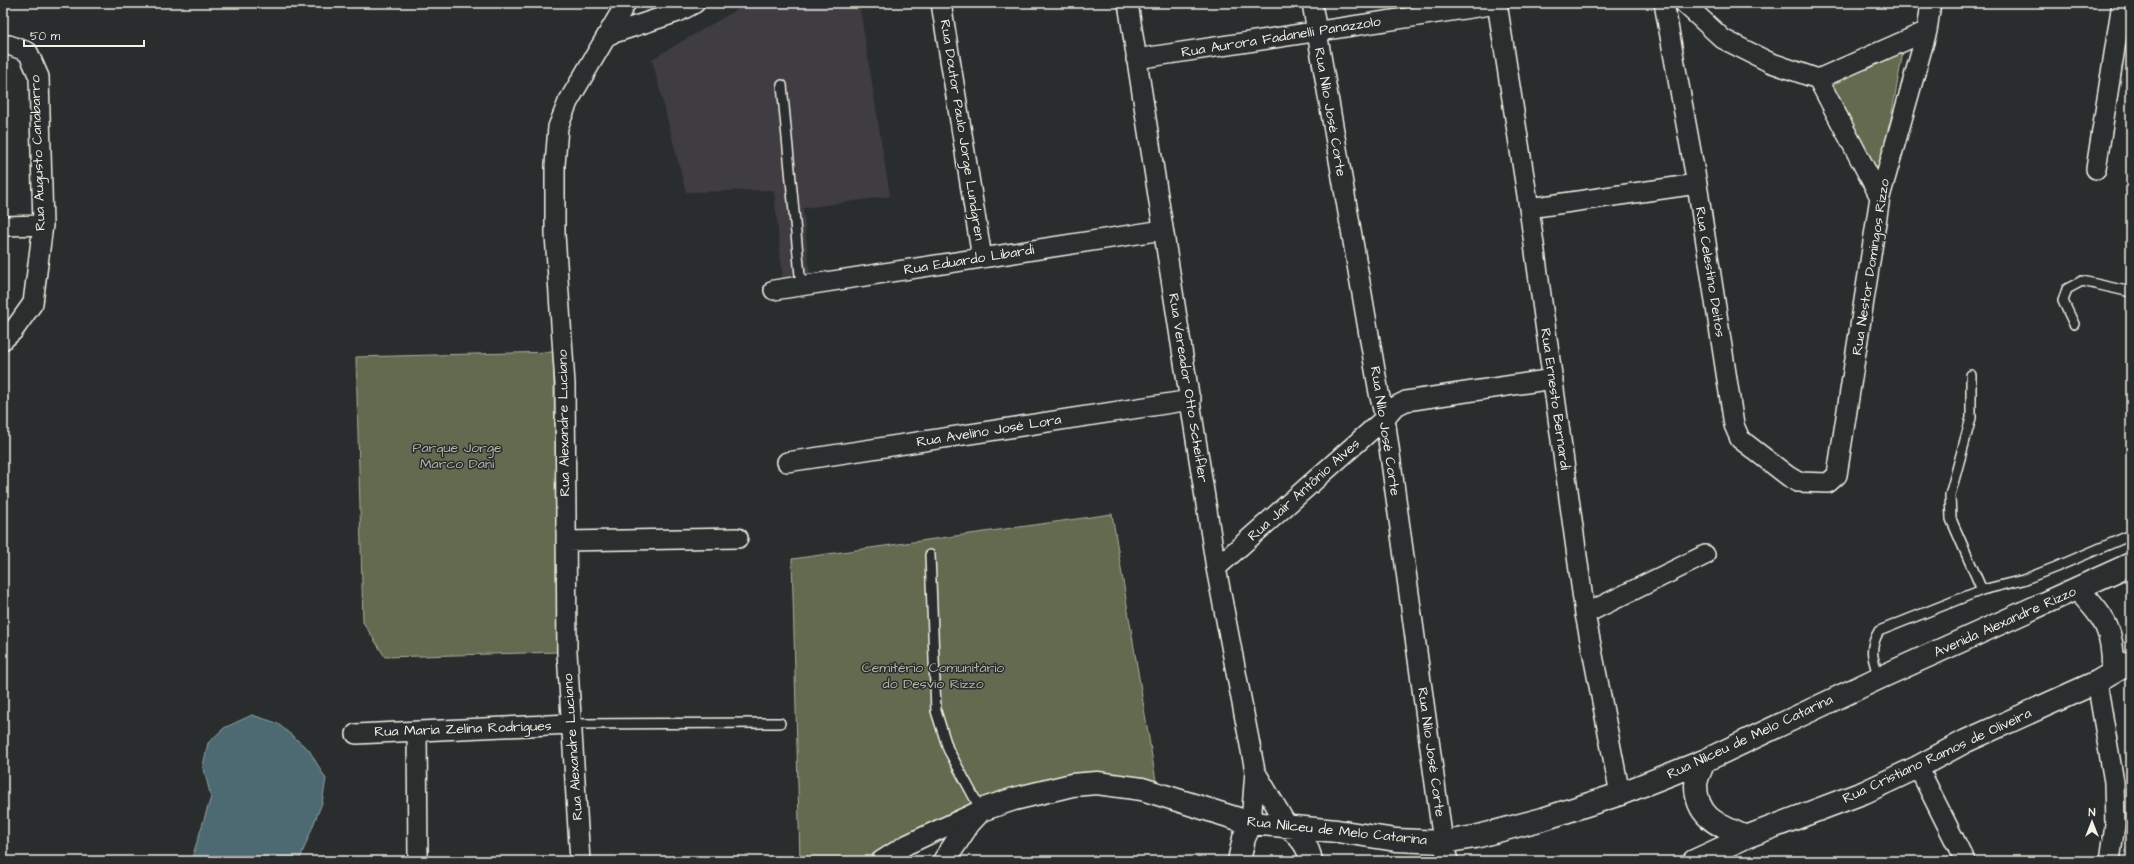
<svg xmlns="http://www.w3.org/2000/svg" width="2134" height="864" font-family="'Architects Daughter',sans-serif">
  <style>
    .built { fill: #3f3d42 }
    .green { fill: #636a50; stroke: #acae9c }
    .water { fill: #4d6a72; stroke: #90a0a1 }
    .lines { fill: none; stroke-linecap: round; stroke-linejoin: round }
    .lane-casing { stroke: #f4f1e8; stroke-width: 12 }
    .street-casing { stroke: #f4f1e8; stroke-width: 22 }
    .secondary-casing { stroke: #f4f1e8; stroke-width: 25 }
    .lane { stroke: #2a2d2e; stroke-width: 9 }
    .street { stroke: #2a2d2e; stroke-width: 19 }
    .secondary { stroke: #2a2d2e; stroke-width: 22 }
    .labels { text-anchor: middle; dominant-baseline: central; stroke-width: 3; stroke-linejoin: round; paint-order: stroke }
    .street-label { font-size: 14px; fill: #f4f1e8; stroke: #2a2d2e }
    .park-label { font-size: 14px; fill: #b3b4a4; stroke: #2a2d2e }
  </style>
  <rect width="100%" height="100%" fill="#2a2d2e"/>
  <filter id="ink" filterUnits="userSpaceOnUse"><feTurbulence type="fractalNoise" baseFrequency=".025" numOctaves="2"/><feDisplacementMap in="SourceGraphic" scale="8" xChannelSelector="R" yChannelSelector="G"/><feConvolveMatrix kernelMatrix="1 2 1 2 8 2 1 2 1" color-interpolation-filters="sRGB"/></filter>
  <g filter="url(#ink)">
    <!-- built -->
    <path class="built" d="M748,3H859L890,196L803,208L810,276L783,281L774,190L686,192L652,59Z"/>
    <!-- green -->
    <path class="green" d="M1904,47L1879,182L1829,87Z
      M553,352L560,652L385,657L363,622L356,357Z
      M1112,514L1156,781L1084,772L1018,787L971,807L870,861H800L792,559Z"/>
    <!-- water -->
    <path class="water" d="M252,715L277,723L309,750L326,779L322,803L299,861H191L211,797L203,766L208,743L224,728Z"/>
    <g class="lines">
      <!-- lane casing -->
      <g class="lane-casing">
        <path id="lane" d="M782,85L801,286
          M2074,324L2063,301L2067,289L2082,281L2131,292
          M1971,375V418L1950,495L1951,519L1982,590
          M930,555L936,711L948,749L981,810
          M1879,678C1873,658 1868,650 1879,631L1982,590L2023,580L2056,567L2131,535
          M570,724L780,723"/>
      </g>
      <!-- street casing -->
      <g class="street-casing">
        <path id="street" d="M676,3L678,12L695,3
          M941,3L982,258
          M1128,3L1216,568L1255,771L1251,823
          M1312,3L1379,393L1385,418L1443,842L1448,861
          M1497,3L1529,208L1585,614L1620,794
          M1664,3L1697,184L1734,425L1740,439L1788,476L1798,482L1828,483L1837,475L1880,197L1927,31L1931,3
          M1684,3L1723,39L1769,62L1818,79L1880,197
          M608,35L678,12
          M3,45H9L28,52L39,77L43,225L33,303L13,331L3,340
          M1136,59L1497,4
          M1818,79L1927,31
          M2096,169L2122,3
          M1529,208L1697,184
          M3,226L43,225
          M774,290L1163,230
          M787,462L1191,400
          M566,541L738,538
          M1216,568L1385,418L1394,407L1406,401L1553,379
          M1585,614L1705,555
          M2097,682L2114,782L2115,825L2110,861
          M417,731L418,858
          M356,734L570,724
          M1918,767L1965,861
          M1255,771L1287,825
          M580,861L567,652L565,384L555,234V165L558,127L568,102L626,3
          M881,861L906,845L981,810"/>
      </g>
      <!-- secondary casing -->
      <g class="secondary-casing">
        <path id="secondary" d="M2078,590C2106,618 2114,632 2113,672
          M1704,761C1702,768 1696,778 1696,785C1696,819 1721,826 1746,837
          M1287,825C1299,836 1308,844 1311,861
          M944,861L969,823L981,810L1014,799L1072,785L1097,783L1142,789L1251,823L1337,831L1396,840L1443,842L1475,837L1543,819L1620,794L1704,761L1879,678L2131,564
          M1239,861L1244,838L1251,823
          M1694,861L1746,837L1865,792L1918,767L1966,741L2097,682L2131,662"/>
      </g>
      <!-- lane -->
      <use href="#lane" class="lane"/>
      <!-- street -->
      <use href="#street" class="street"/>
      <!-- secondary -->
      <use href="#secondary" class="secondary"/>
    </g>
  </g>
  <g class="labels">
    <!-- street labels -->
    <g class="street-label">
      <text transform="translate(1281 37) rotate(-9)">Rua Aurora Fadanelli Panazzolo</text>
      <text transform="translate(1330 112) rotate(80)">Rua Nilo José Corte</text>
      <text transform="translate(962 130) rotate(81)">Rua Doutor Paulo Jorge Lundgren</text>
      <text transform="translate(38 153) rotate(-92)">Rua Augusto Canabarro</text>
      <text transform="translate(969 260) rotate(-9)">Rua Eduardo Libardi</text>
      <text transform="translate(1871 267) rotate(-81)">Rua Nestor Domingos Rizzo</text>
      <text transform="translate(1710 272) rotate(81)">Rua Celestino Deitos</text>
      <text transform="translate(1188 388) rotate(81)">Rua Vereador Otto Scheifler</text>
      <text transform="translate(1555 399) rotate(82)">Rua Ernesto Bernardi</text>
      <text transform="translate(564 423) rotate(-91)">Rua Alexandre Luciano</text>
      <text transform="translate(989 431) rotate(-9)">Rua Avelino José Lora</text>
      <text transform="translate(1385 431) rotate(81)">Rua Nilo José Corte</text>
      <text transform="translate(1304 490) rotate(-42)">Rua Jair Antônio Alves</text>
      <text transform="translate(2005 622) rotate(-24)">Avenida Alexandre Rizzo</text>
      <text transform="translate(463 729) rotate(-2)">Rua Maria Zelina Rodrigues</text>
      <text transform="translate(1750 737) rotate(-25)">Rua Nilceu de Melo Catarina</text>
      <text transform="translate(573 747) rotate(-94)">Rua Alexandre Luciano</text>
      <text transform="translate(1431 752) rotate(82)">Rua Nilo José Corte</text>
      <text transform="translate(1937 756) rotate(-25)">Rua Cristiano Ramos de Oliveira</text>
      <text transform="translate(1337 831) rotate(6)">Rua Nilceu de Melo Catarina</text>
    </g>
    <!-- park labels -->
    <g class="park-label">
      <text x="457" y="448">Parque Jorge<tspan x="457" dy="16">Marco Dani</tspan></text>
      <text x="933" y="668">Cemitério Comunitário<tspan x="933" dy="16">do Desvio Rizzo</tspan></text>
    </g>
  </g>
  <!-- margin -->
  <rect width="2134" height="864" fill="none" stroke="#2a2d2e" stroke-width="16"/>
  <rect x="8" y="8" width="2118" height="848" fill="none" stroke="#f4f1e8" stroke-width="1.5" filter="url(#ink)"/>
  <!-- north arrow -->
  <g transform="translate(2092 822)" stroke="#2a2d2e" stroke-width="3" paint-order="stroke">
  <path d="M0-3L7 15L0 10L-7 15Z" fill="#f4f1e8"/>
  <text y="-6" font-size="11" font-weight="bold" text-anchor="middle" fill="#f4f1e8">N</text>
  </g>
  <!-- scale -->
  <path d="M24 40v6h120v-6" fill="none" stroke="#f4f1e8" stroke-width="2"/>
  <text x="30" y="40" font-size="12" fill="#f4f1e8" stroke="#2a2d2e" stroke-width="3" paint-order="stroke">50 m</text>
</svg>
